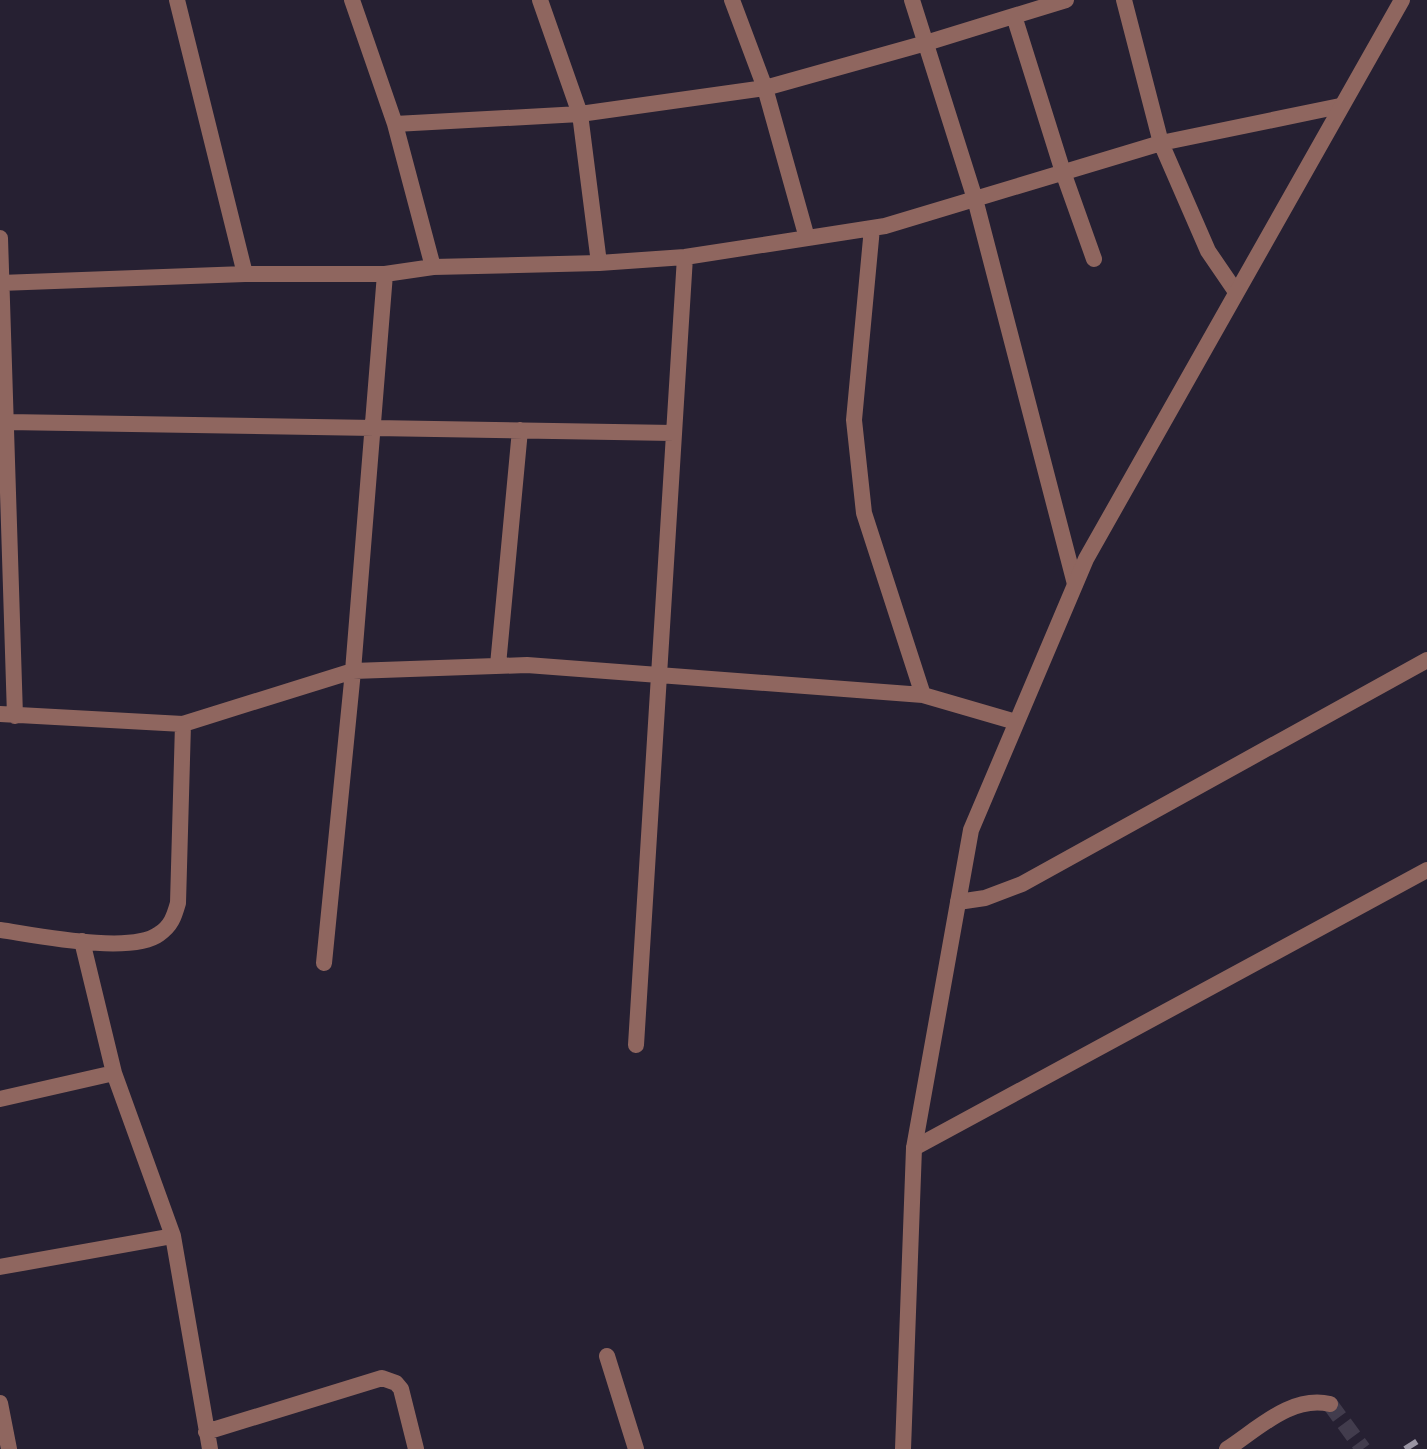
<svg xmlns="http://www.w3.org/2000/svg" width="1427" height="1449" font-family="'Nunito Sans',sans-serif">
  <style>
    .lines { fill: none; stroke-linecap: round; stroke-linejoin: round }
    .tertiary-tunnel { stroke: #423c4d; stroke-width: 16; stroke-dasharray: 16 8; stroke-linecap: butt }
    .minor { stroke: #8f665f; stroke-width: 16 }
    .tertiary { stroke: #8f665f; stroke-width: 16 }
    .rail { stroke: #9a95a4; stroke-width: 6; stroke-dasharray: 14 14; stroke-linecap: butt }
  </style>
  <rect width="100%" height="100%" fill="#262032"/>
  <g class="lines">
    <!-- tertiary-tunnel -->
    <path class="tertiary-tunnel" d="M1330,1404L1363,1449"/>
    <!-- minor -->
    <path class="minor" d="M177,0L245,274
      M352,0L395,124L433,267
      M540,0L580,114L599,263
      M732,0L765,88L807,238
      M912,0L975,199L1075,584
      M1124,0L1161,143L1208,251L1236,292
      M1014,16L1063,172L1094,259
      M395,124L580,114L765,88L926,43L1066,0
      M872,228L854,420L864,513L923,695
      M0,238L15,716
      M0,283L245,274H385L433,267L599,263L685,257L885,226L1161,143L1340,106
      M7,422L674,433
      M498,665L520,430
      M0,714L183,724L353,671L527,665L923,695L1016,722
      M958,902L985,898L1022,884L1427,660
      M0,930C35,935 131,955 159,934C171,926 174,917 178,903L183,724
      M82,941L114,1073L173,1236L210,1449
      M324,963L353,671L385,274
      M636,1045L685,257
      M0,1099L114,1073
      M914,1148L1427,870
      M0,1267L173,1236
      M607,1356L636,1449
      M0,1403L9,1449
      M206,1432L382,1378L396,1383L401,1389L416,1449"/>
    <!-- tertiary -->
    <path class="tertiary" d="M903,1449L914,1148L971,830L1086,559L1402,0
      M1227,1449C1258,1429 1291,1395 1330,1404"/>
    <!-- rail -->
    <path class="rail" d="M1405,1449L1427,1435"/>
  </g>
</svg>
